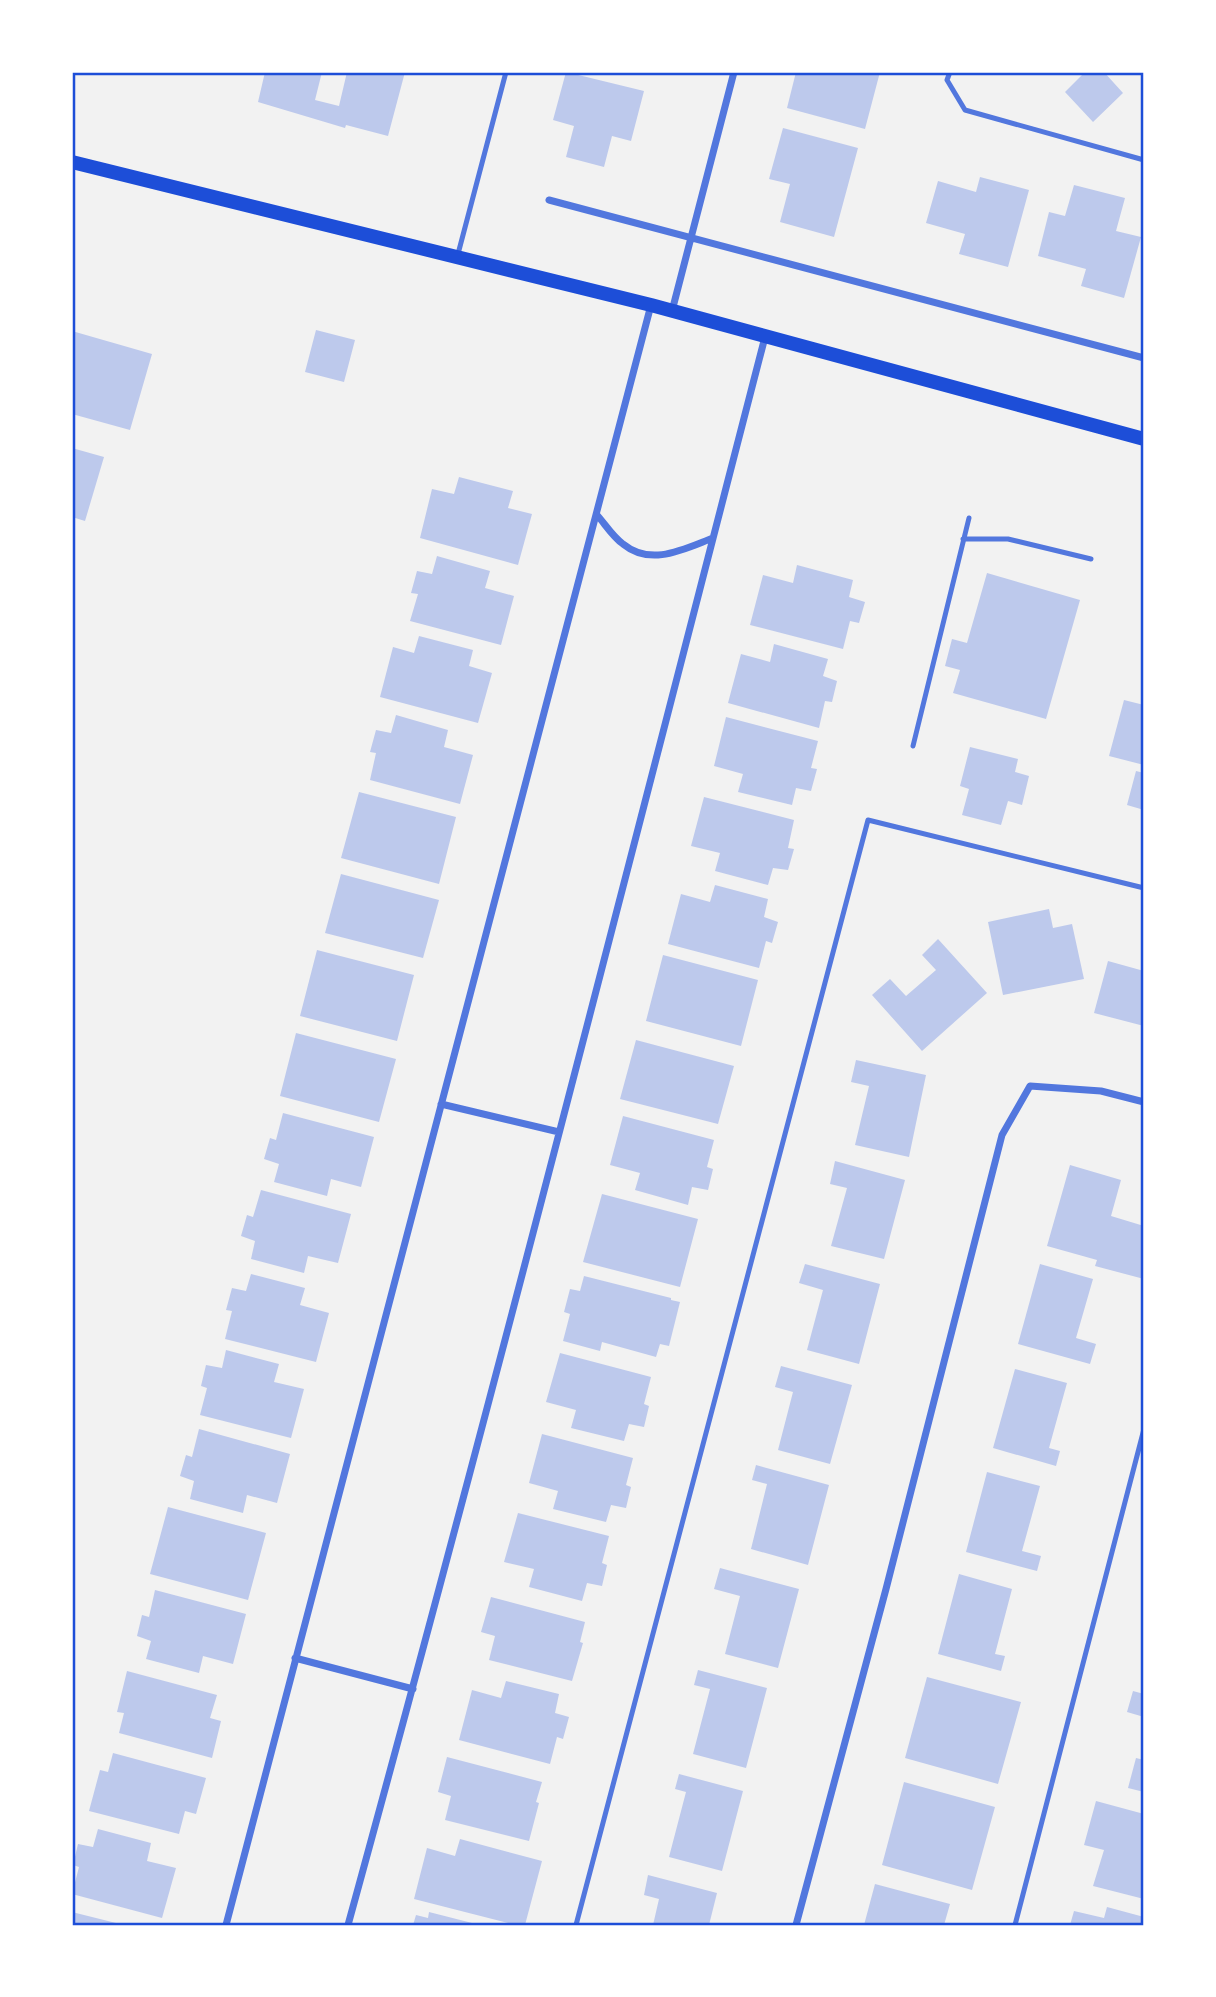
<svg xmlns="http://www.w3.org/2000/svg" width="1216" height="1997" font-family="Lora,serif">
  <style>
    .building { fill: #bdc9ec }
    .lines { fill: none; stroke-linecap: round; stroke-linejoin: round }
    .service { stroke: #5277de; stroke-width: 5 }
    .minor { stroke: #5277de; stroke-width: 7 }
    .secondary { stroke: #1d4ed8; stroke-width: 14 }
    .neatline { fill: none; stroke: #1d4ed8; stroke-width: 2.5 }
  </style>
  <rect width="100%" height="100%" fill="#f2f2f2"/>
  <!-- building -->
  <path class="building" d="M265,72H322L315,100L339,106L347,72H405L388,136L346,125L345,128L258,102Z
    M566,72L644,91L631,141L612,136L604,167L566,157L574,126L553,120Z
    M796,72H880L865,129L787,108Z
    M1085,72H1104L1123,93L1093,122L1065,92Z
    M783,128L858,148L834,237L780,222L790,184L769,179Z
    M980,177L1029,190L1008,267L959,254L965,234L926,223L938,181L976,192Z
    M1074,185L1125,198L1116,231L1141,237L1124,298L1081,286L1086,269L1038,256L1049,212L1065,216Z
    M316,330L355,340L344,382L305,372Z
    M72,331L152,354L130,430L72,414Z
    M72,448L104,457L85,521L72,517Z
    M459,477L513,491L508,508L532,514L518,565L420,538L432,489L454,494Z
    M437,556L490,571L485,588L514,596L501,645L410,621L418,594L411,593L417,571L432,574Z
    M797,565L853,580L849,597L865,602L859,623L850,621L843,649L750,625L763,575L793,583Z
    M987,573L1080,600L1046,719L953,693L960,670L945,666L952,639L967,643Z
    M419,636L473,650L469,666L492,673L478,723L380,697L393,647L414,653Z
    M774,644L828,659L823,676L837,681L832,702L825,701L819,728L728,703L741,654L770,662Z
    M1124,700L1144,705V765L1109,756Z
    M396,715L448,730L444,747L473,755L460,804L370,780L376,753L370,752L376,730L391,733Z
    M726,717L818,741L811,768L817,769L811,791L796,788L792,805L738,792L743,774L714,766Z
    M970,747L1018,759L1015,772L1029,776L1022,805L1008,801L1001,825L962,815L969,789L960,786Z
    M1136,771L1144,773V810L1127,805Z
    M359,792L456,817L439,884L341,858Z
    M704,797L794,820L788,848L794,849L788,870L773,868L768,885L715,871L720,853L691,846Z
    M341,874L439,900L423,958L325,933Z
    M715,885L768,899L764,917L778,922L772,943L766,941L759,968L668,944L681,894L710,902Z
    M1049,909L1053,928L1072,924L1084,979L1003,995L988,922Z
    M938,939L987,993L922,1051L872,995L890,979L906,996L936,970L922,955Z
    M317,950L414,975L397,1041L300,1016Z
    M663,955L758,980L741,1046L646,1021Z
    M1108,961L1144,971V1026L1094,1013Z
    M296,1033L396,1059L379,1122L280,1096Z
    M636,1040L734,1066L718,1124L620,1099Z
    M856,1060L926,1075L909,1157L855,1145L869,1086L851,1082Z
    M283,1113L374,1137L361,1187L331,1179L327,1196L274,1182L279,1164L264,1159L270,1138L276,1140Z
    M623,1116L714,1140L707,1167L713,1169L708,1190L692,1187L688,1205L635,1190L640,1173L610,1165Z
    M835,1161L905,1180L884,1259L831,1246L847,1188L830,1184Z
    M1070,1165L1121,1180L1111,1216L1144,1226V1279L1095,1266L1097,1260L1047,1246Z
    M261,1190L351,1214L338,1263L308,1256L304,1273L251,1259L255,1241L241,1236L247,1215L253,1217Z
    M602,1194L698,1219L680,1287L583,1262Z
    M805,1264L880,1284L859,1364L807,1350L823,1290L799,1283Z
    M1040,1264L1093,1279L1076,1338L1096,1344L1090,1364L1018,1344Z
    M251,1274L305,1288L300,1305L329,1313L316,1362L225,1339L232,1311L226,1310L232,1288L246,1291Z
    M584,1276L671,1298V1300L680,1302L669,1346L660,1344L656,1357L602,1342L600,1351L563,1341L570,1314L564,1312L570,1289L580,1291Z
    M226,1350L279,1364L274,1382L304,1389L291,1438L200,1415L207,1388L201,1386L206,1365L222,1368Z
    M560,1353L651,1377L644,1404L649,1406L644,1427L629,1424L624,1441L571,1428L576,1410L546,1402Z
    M781,1366L852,1385L830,1464L778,1450L793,1392L775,1387Z
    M1015,1369L1067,1383L1049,1448L1060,1451L1056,1466L993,1448Z
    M199,1429L290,1454L277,1503L247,1495L243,1513L190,1499L194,1481L180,1476L186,1455L192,1457Z
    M542,1434L633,1458L626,1485L631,1487L626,1508L611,1505L606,1522L553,1509L558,1491L529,1483Z
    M756,1465L829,1485L808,1565L751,1549L767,1484L752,1480Z
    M987,1472L1040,1486L1022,1551L1041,1556L1037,1571L966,1552Z
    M168,1507L266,1533L248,1600L150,1574Z
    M518,1513L609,1536L602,1563L607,1565L602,1586L587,1583L582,1601L529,1587L534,1569L504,1562Z
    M720,1568L799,1589L778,1668L725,1654L740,1596L714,1589Z
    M959,1574L1012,1589L995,1654L1005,1656L1001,1671L938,1654Z
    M155,1590L246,1614L233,1664L203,1656L199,1673L146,1659L151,1641L137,1636L142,1615L149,1617Z
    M491,1597L585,1622L580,1642L583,1643L572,1681L489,1660L495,1636L481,1632Z
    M698,1670L767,1688L746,1768L693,1754L710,1689L694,1685Z
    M127,1671L217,1695L210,1718L221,1721L212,1758L119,1733L124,1713L117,1712Z
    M927,1677L1021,1702L998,1784L905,1758Z
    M506,1681L559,1694L555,1713L569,1717L563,1739L557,1737L550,1764L459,1740L472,1690L501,1698Z
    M1133,1691L1144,1694V1717L1127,1712Z
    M113,1753L206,1778L196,1814L185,1811L179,1834L89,1811L100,1770L108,1772Z
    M447,1757L542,1782L536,1802L539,1803L529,1841L445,1820L451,1796L438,1792Z
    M1136,1758L1144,1760V1792L1128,1788Z
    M679,1774L743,1791L722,1871L669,1857L686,1792L675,1789Z
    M904,1782L995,1807L972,1890L882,1865Z
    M1096,1801L1144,1814V1899L1093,1886L1104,1850L1084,1845Z
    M98,1829L151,1843L147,1861L176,1868L162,1918L72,1894L79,1867L73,1865L78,1844L93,1847Z
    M460,1839L542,1861L525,1925H516L414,1899L427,1848L455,1856Z
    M648,1875L717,1893L709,1925H653L659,1899L644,1895Z
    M875,1884L950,1904L944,1925H864Z
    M1107,1907L1144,1917V1925H1070L1074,1911L1104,1918Z
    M72,1912L120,1924L119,1925H72Z
    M429,1912L476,1924V1925H413L416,1915L428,1918Z"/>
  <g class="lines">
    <!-- service -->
    <path class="service" d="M950,72L947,80L965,110L1144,160
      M458,254L506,72
      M963,539H1008L1091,559
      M913,746L969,518
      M576,1925L868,820L1144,888
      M1015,1925L1144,1429"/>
    <!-- minor -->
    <path class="minor" d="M549,200L1144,358
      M672,311L734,72
      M597,515C605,524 613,537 623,544C651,567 684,549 713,538
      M441,1104L559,1132
      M295,1658L413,1689
      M226,1925L651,305
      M348,1925C493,1397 628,867 765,337
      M796,1925L886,1589L1002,1135L1030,1086L1101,1091L1144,1102"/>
    <!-- secondary -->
    <path class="secondary" d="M72,162L651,305L1144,439"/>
  </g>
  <!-- border -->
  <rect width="1216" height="1997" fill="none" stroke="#ffffff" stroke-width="147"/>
  <rect x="74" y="74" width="1068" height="1850" class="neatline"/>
</svg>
